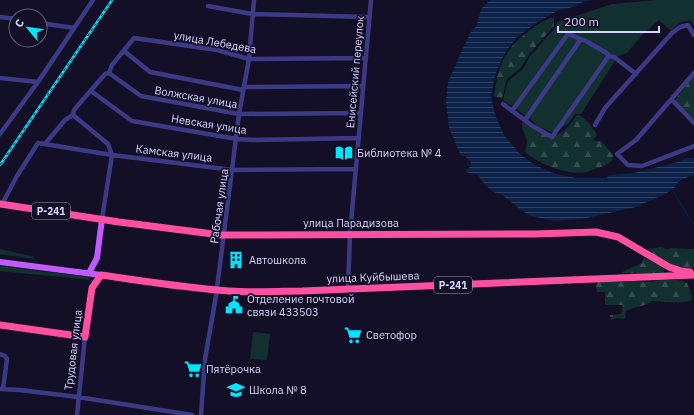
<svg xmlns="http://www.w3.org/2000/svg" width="694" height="415" font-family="'IBM Plex Sans',sans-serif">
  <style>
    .green { fill: #12302f }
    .forest { fill: url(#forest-firs) }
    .water { fill: url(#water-rules) }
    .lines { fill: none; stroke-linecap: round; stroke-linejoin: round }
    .stream { stroke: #0c2248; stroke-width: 1 }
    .minor { stroke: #3d3a85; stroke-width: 4.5 }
    .major { stroke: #c25bff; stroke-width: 6 }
    .highway { stroke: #ff4fa3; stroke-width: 7 }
    .rail-casing { stroke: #00e5ff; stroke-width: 2.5 }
    .rail { stroke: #130f26; stroke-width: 1; stroke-dasharray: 3; stroke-linecap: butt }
    .labels { text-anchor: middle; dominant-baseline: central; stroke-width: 3.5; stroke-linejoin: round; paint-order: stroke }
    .shield { fill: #130f26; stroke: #9e99be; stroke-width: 1 }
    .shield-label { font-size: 10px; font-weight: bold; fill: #d9d4ff }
    .street-label { font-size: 11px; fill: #d9d4ff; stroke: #130f26 }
    .poi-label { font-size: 11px; fill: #d9d4ff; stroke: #130f26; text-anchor: start }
  </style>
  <defs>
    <pattern id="forest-firs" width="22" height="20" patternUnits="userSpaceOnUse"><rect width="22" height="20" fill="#12302f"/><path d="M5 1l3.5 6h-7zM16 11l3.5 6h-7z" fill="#344d4e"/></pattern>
    <pattern id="water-rules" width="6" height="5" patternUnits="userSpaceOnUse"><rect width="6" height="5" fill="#0c2248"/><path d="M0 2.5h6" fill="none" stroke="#2f4163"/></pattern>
  </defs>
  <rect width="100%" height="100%" fill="#130f26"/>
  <!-- green -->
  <path class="green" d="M656,0H694V26L691,21C681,20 678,24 671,31L659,20L642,35L627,53L618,56L581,114H575L569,123L554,133L539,127L528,117L503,100L508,81L523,69L530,56L556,27L557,22L612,4Z
    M0,249L35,257L34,259L0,254Z
    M0,266L89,277L90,280L0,271Z
    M253,332L270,334L267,360L250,359Z"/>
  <!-- forest -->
  <path class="forest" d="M552,17L554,19V26L530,53L521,67L507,79L502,99L494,96C495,89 496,81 498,74C504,47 528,29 552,17Z
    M694,76V122L674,101Z
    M577,115C585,116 593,128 597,135L593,140L595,141H601L613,155C613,163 605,166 598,168C594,169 590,171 586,172C567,176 540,164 525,152C526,148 528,142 526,138C524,130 517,123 528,118C531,125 537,128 545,131C547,132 551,135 553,135C563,136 572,122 577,115Z
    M662,247L666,249L672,248L694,249V268L678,267L666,263L656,255H652L647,251V249Z
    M645,257L664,269V272L662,274L622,273L624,271L642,263L643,259Z
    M660,280H678L687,283L692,296L691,300C678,305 665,301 652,301C645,307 634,306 626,311L625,319L617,318L611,320L610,315L621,314L623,305H605V292H597L596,286L598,282H651Z"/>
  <!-- water -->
  <path class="water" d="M492,0H594L583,2L573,7L557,11L536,23L516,38L505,53L496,72L491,96L495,115L504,135L520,154L535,165L553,173L576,178H607L609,175L634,173L678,162L686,158H694V175L680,180L674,188L667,193L636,207L582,219L554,221L531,216L522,211L502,195L494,192L485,185L478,175L466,172V170L470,167L471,162L465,156H461L449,128L446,101L448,82L470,33L477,25L478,19L482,8L489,1Z"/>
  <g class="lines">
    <!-- stream -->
    <path class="stream" d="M672,189L694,226"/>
    <!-- minor -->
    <path class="minor" d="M208,6L252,14L368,17
      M0,17L16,19
      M40,23L74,28
      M124,51L150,72L243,90
      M608,56L614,57L636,74
      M109,73L141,96L239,114L360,113
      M694,73L636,140L617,154L628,165L642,166L694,146
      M0,78L38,82
      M244,87L362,86
      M91,91L132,121L237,139L254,140L359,138
      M672,100L694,123
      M503,104L531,125L552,137L608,57V54L586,41L568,34L512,111
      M73,115L74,110L105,74L109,73L112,65L134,38L217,50L249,59L365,58
      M525,120L581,39
      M595,125L605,108L672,33L680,27L688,25L694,35
      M0,134L38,82L93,0
      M45,144L65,120L73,115L108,144L112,155L102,219
      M2,204L17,176L38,143L112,155L233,170L356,169
      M348,289L350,234L371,0
      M0,354L5,356L7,359L3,389
      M0,389L20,390L78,397L192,415
      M77,415L85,337
      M201,415L205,359L216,296L239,114L249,59L254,0"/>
    <!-- major -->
    <path class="major" d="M0,262L101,275
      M89,273L97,258L102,219"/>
    <!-- highway -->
    <path class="highway" d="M0,204L119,222L221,235L535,234L596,232L618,237L669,267L681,271L690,272
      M0,325L85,337L92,288L101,275C143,281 186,288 229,291C253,293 278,291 302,291L694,275"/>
    <!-- rail casing -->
    <g class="rail-casing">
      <path id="rail" d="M0,165L112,0"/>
    </g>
    <!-- rail -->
    <use href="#rail" class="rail"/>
  </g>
  <!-- icons -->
  <defs>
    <g id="library-bare" transform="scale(1.38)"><path d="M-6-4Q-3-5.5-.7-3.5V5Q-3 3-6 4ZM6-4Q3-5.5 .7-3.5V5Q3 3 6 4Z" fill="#00e5ff" stroke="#130f26" stroke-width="2.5" paint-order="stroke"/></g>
    <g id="building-bare" transform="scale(1.38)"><path d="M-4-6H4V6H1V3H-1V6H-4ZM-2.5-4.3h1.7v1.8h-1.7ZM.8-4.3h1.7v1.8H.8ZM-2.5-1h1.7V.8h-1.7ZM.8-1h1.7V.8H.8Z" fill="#00e5ff" stroke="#130f26" stroke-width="2.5" paint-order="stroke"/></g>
    <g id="civic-bare" transform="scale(1.38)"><path d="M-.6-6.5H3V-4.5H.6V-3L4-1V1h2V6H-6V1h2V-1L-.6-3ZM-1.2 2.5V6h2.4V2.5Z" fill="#00e5ff" stroke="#130f26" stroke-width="2.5" paint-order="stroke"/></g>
    <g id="supermarket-bare" transform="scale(1.38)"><path d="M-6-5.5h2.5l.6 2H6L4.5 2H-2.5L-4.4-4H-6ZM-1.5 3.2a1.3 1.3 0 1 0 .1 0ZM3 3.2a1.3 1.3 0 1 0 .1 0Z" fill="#00e5ff" stroke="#130f26" stroke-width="2.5" paint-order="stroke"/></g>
    <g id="school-bare" transform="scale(1.38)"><path d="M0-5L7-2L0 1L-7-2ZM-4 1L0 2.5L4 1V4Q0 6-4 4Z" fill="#00e5ff" stroke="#130f26" stroke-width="2.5" paint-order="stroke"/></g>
  </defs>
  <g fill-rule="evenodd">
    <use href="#library-bare" x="344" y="153"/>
    <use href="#building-bare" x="236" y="260"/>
    <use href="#civic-bare" x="234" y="305"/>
    <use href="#supermarket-bare" x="353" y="335"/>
    <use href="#supermarket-bare" x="193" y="369"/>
    <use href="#school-bare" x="236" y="390"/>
  </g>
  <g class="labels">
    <!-- shield labels -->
    <g class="shield">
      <rect x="32" y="203" width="38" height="16" rx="3"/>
      <rect x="434" y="277" width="38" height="16" rx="3"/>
    </g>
    <g class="shield-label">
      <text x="51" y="211">Р-241</text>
      <text x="453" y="285">Р-241</text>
    </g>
    <!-- street labels -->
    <g class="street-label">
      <text transform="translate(215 42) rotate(10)">улица Лебедева</text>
      <text transform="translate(355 72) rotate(-85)">Енисейский переулок</text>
      <text transform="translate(196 97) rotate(10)">Волжская улица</text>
      <text transform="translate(209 124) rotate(9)">Невская улица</text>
      <text transform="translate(174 153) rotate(7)">Камская улица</text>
      <text transform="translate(219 206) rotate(-82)">Рабочая улица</text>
      <text x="351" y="223">улица Парадизова</text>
      <text transform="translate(373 277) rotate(-2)">улица Куйбышева</text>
      <text transform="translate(73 350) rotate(-83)">Трудовая улица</text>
    </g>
    <!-- poi labels -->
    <g class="poi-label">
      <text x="357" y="153">Библиотека № 4</text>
      <text x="249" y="260">Автошкола</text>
      <text x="247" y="299">Отделение почтовой<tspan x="247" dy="13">связи 433503</tspan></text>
      <text x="366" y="335">Светофор</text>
      <text x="206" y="369">Пятёрочка</text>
      <text x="249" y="390">Школа № 8</text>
    </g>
  </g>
  <!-- north arrow -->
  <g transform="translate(28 28) rotate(299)"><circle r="19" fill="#130f26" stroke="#625e7d"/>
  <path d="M0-3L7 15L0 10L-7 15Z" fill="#00e5ff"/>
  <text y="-6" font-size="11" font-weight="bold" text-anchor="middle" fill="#d9d4ff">С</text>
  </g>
  <!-- scale -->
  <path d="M558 26v6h101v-6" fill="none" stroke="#d9d4ff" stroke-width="2"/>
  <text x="564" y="26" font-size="12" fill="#d9d4ff" stroke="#130f26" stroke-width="3" paint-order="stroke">200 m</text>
</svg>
